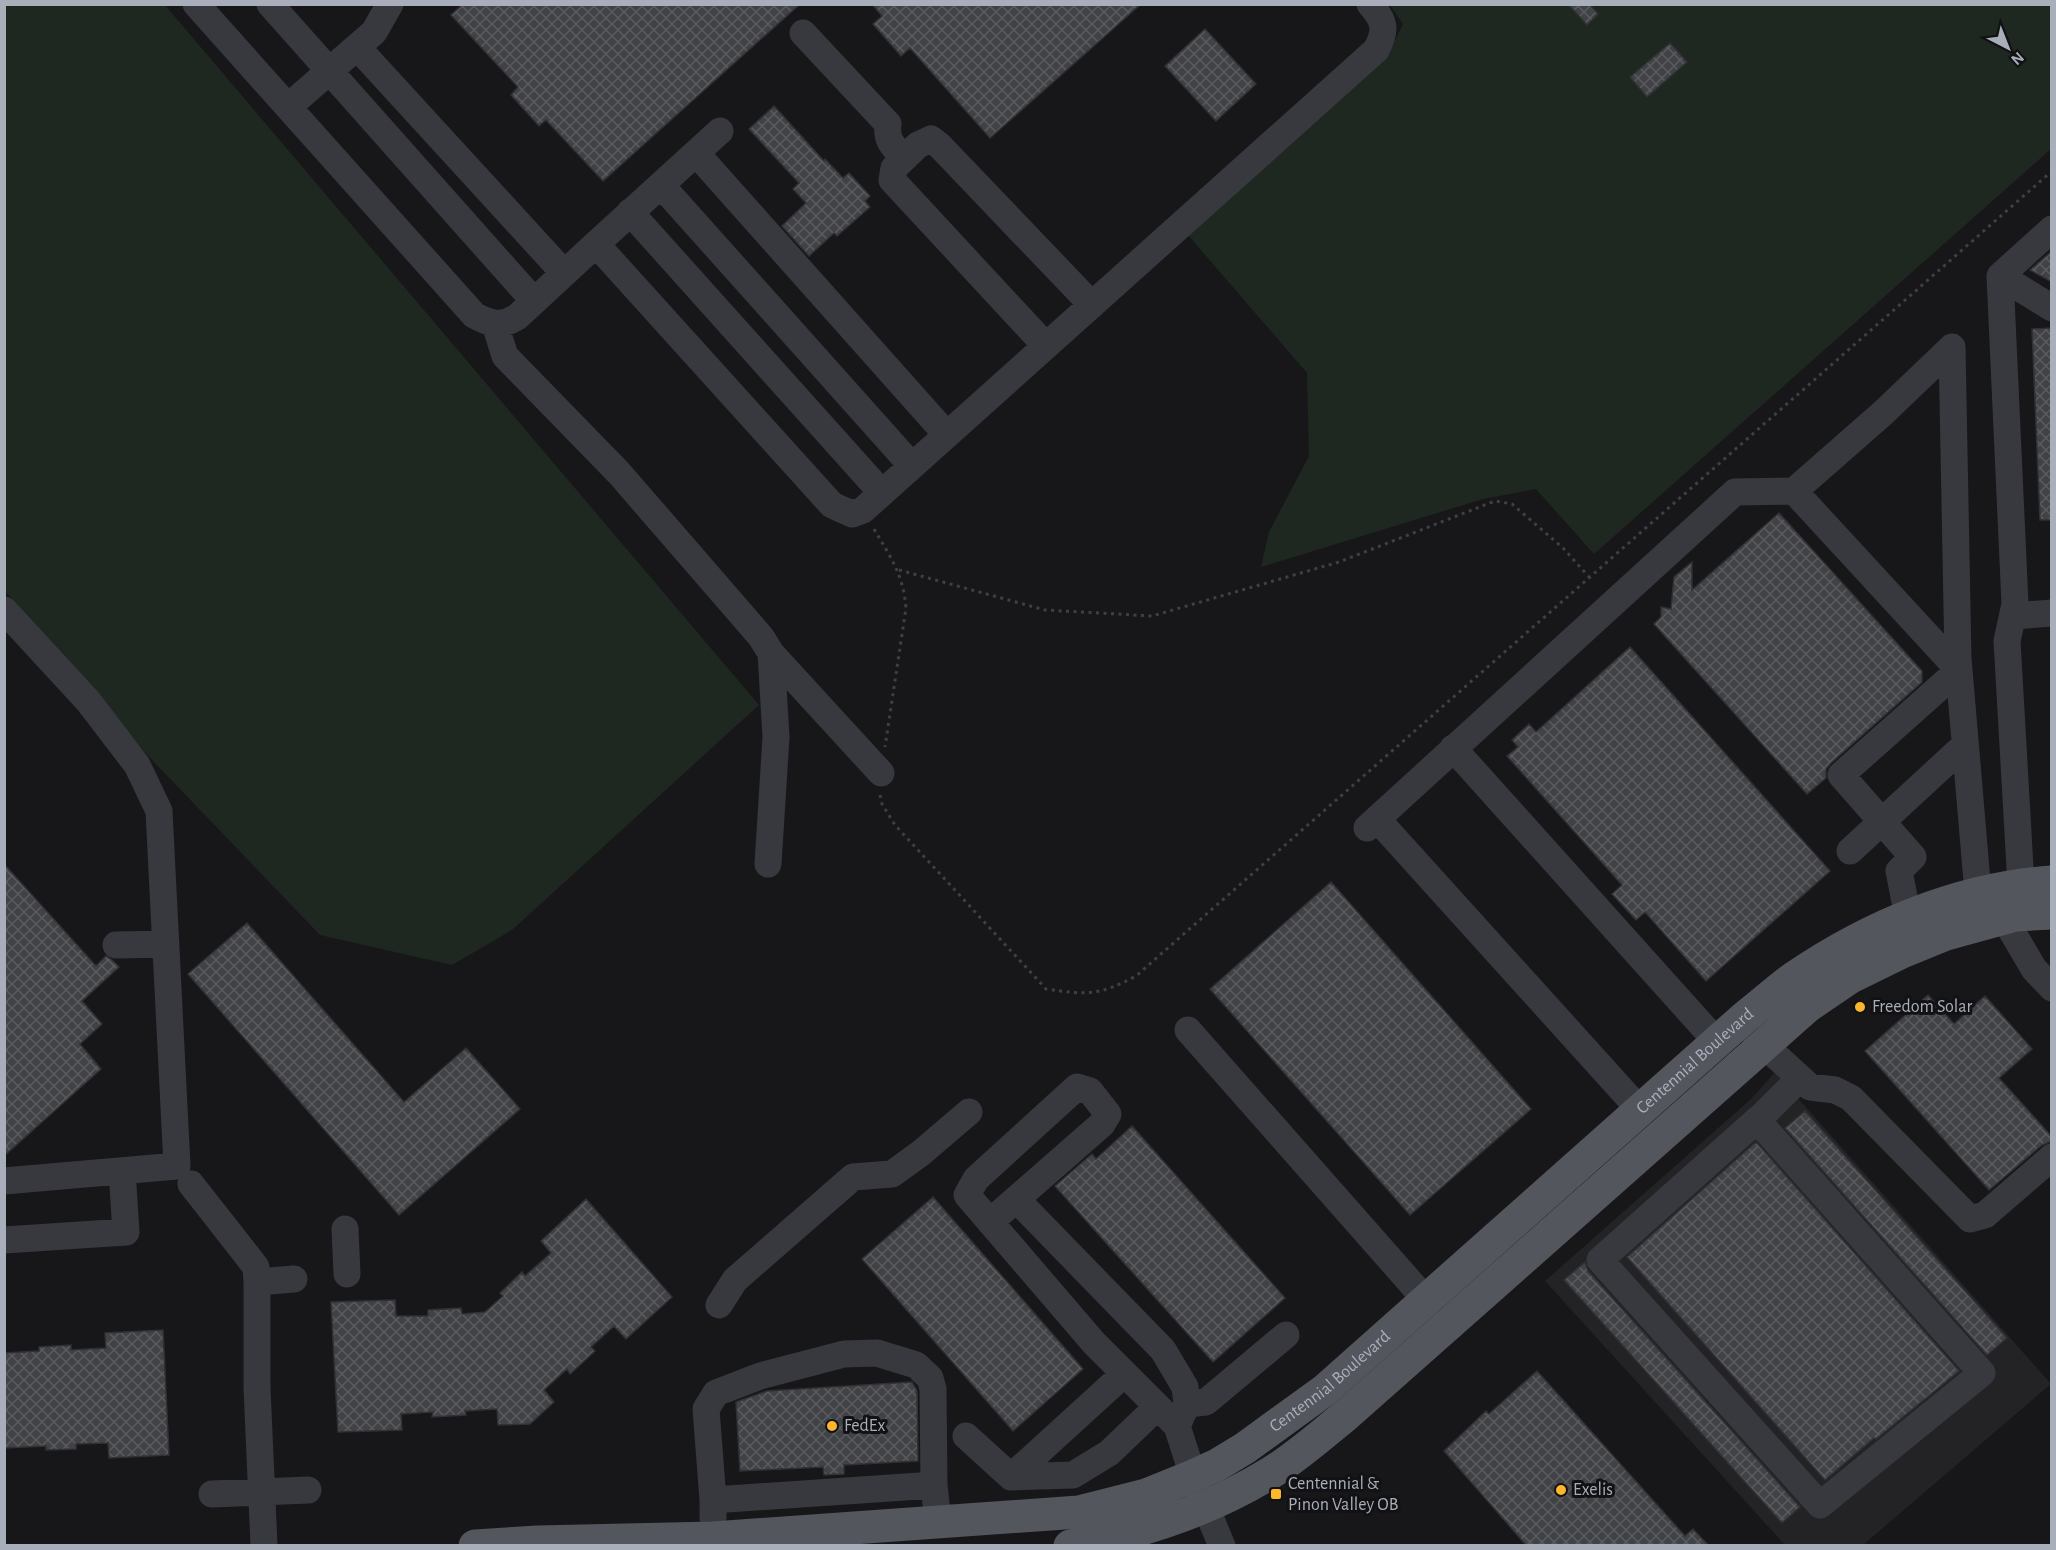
<svg xmlns="http://www.w3.org/2000/svg" width="2056" height="1550" font-family="'Alegreya Sans',sans-serif">
  <style>
    .built { fill: #232326 }
    .green { fill: #1f2820 }
    .building { fill: url(#building-cross-hatch); stroke: #313135; stroke-width: 1.5 }
    .lines { fill: none; stroke-linecap: round; stroke-linejoin: round }
    .path { stroke: #3e4046; stroke-width: 3; stroke-dasharray: 3 4.5; stroke-linecap: butt }
    .minor { stroke: #38393f; stroke-width: 27 }
    .major { stroke: #54565e; stroke-width: 33 }
    .poi-dot { fill: #fcb72d; stroke: #121214; stroke-width: 2 }
    .labels { text-anchor: middle; dominant-baseline: central; stroke-width: 6; stroke-linejoin: round; paint-order: stroke }
    .poi-label { font-size: 18px; fill: #a8aeba; stroke: #121214; text-anchor: start }
    .street-label { font-size: 18px; fill: #a8aeba; stroke: #121214 }
  </style>
  <defs>
    <pattern id="building-cross-hatch" width="8" height="8" patternUnits="userSpaceOnUse" patternTransform="scale(1.5)"><rect width="8" height="8" fill="#414246"/><path d="M0 0l8 8M0 8l8-8" fill="none" stroke="#5a5b5f"/></pattern>
  </defs>
  <rect width="100%" height="100%" fill="#171719"/>
  <!-- built -->
  <path class="built" d="M1775,1072L2051,1384L1863,1545H1785L1545,1281L1751,1099Z"/>
  <!-- green -->
  <path class="green" d="M4,5H165L759,705L512,930L452,965L320,935L152,760L5,591Z
    M1390,5H2051V149L1594,554L1536,489L1483,499L1261,567L1269,532L1309,456L1307,373L1188,235L1389,53L1403,24Z"/>
  <!-- building -->
  <path class="building" d="M463,4H800L603,181L546,120L539,126L511,95L518,87L451,15Z
    M872,4H1141L990,138L910,48L901,56L873,24L882,16Z
    M1568,4H1589L1598,14L1587,25Z
    M1205,29L1256,84L1216,121L1165,66Z
    M1670,43L1687,62L1647,97L1630,77Z
    M774,106L824,161L825,159L843,178L849,173L870,196L865,201L870,207L837,236L834,233L809,256L782,226L806,203L793,189L799,183L749,129Z
    M2052,251V282L2030,270Z
    M2052,328V520H2040L2032,329Z
    M1779,513L1922,671V682L1831,763L1826,769V778L1807,794L1654,624L1661,617V607L1671,609L1674,577L1692,562V590Z
    M1630,647L1830,871L1706,981L1645,912L1636,920L1612,894L1622,885L1507,756L1518,747L1512,740L1529,724L1536,732Z
    M4,864L96,966L106,956L112,960L119,967L82,1001L102,1024L80,1044L101,1069L4,1156Z
    M1331,882L1531,1109L1410,1215L1210,989Z
    M247,923L404,1102L466,1048L520,1109L399,1215L188,974Z
    M1928,995L1954,1024L1985,996L2032,1049L1999,1078L2052,1137V1141L2042,1145L1989,1190L1865,1051Z
    M1805,1111L2007,1338L1987,1355L1785,1128Z
    M1132,1126L1285,1298L1213,1362L1055,1186L1092,1154L1096,1159Z
    M1756,1142L1959,1371L1876,1439L1874,1438L1825,1480L1627,1257Z
    M933,1197L1083,1369L1013,1431L862,1259Z
    M586,1199L672,1297L626,1339L614,1326L591,1347L595,1351L570,1374L567,1369L544,1390L554,1402L530,1424L498,1425L497,1409L465,1411L466,1415L432,1417L433,1412L401,1414L402,1430L338,1432L331,1302L395,1300L396,1316H428V1310L461,1308L462,1314L485,1312L503,1296L500,1293L522,1272L525,1276L551,1253L541,1241Z
    M1585,1262L1588,1271L1800,1507L1782,1523L1564,1280Z
    M163,1330L169,1455L109,1458L108,1443L76,1444V1449L46,1450V1446L4,1448V1353L39,1351V1347L71,1345V1350L106,1348L105,1333Z
    M1537,1371L1685,1536L1693,1529L1708,1545H1526L1444,1451L1486,1411L1489,1414Z
    M912,1382L917,1391L918,1461L844,1465V1474L824,1475L823,1467L740,1471L736,1402L767,1391Z"/>
  <g class="lines">
    <!-- path -->
    <path class="path" d="M874,529C891,558 903,574 906,608L885,747
      M899,570L1045,610L1152,616L1339,562L1495,501L1512,504L1563,548L1590,578
      M880,795L882,804L895,825L1046,989C1087,995 1098,996 1136,976L2052,171"/>
    <!-- minor -->
    <path class="minor" d="M196,4L474,315C490,324 501,327 517,317L596,244L832,505L852,514L863,510L1376,50C1387,30 1385,21 1370,4
      M270,4L534,301
      M803,33L888,124C886,141 893,146 904,158
      M357,47L564,273
      M288,107L374,32L390,4
      M696,153L947,435
      M661,185L912,466
      M630,212L882,493
      M596,244L720,131
      M2000,276L2052,308
      M495,324L505,356L619,473L761,637L771,653L776,737L768,864
      M1046,346L892,180L894,168L918,145L931,139L940,146L1092,305
      M4,610L88,701L137,765L159,811L177,1166L4,1181
      M2013,616L2052,613
      M771,653L881,773
      M1453,748L1717,1042
      M1377,819L1640,1110
      M1367,828L1735,492L1794,491
      M1850,851L1965,745
      M2021,885L2007,641L2015,604L2000,276L2052,229
      M1908,917L1899,871L1913,857L1841,775L1959,670L1794,491L1883,413L1952,347L1958,659L1959,670C1965,744 1972,819 1978,894
      M2004,918L2034,969L2052,988
      M116,945L166,944
      M1188,1030L1426,1300
      M1751,1030L1765,1046L1810,1087L1835,1090L1851,1098L1970,1219L1985,1215L2052,1157
      M1757,1120L1982,1373L1820,1505L1600,1260L1757,1120L1763,1115L1800,1078
      M191,1184L256,1267L257,1282
      M1016,1199L1163,1350L1185,1387L1187,1404
      M990,1222L1102,1124L1108,1114L1090,1091L1077,1087L976,1179L967,1195L1094,1343L1177,1426
      M345,1229L347,1274
      M4,1240L126,1232L122,1171
      M719,1305L735,1280L853,1177L892,1174L921,1153L969,1112
      M966,1436L1011,1477L1073,1475L1109,1453L1157,1407
      M1011,1477L1124,1374
      M212,1494L308,1490
      M713,1500L706,1409L716,1393L760,1376L844,1354L877,1353L916,1365L930,1378L933,1389L934,1485
      M713,1517V1500L934,1485L938,1523
      M264,1546L257,1388V1282L294,1279
      M1222,1546L1193,1476L1177,1426L1187,1404L1206,1402L1286,1335"/>
    <!-- major -->
    <g class="major">
      <path id="s1" d="M475,1546L538,1542L713,1538L1079,1512L1146,1495L1193,1476L1217,1465L1245,1448L1325,1390L1745,1017C1762,1004 1778,989 1795,977C1870,926 1960,888 2052,882"/>
      <path d="M1070,1546C1140,1533 1211,1510 1272,1472C1298,1456 1321,1435 1345,1416L1808,1006L1849,978L1902,952L1946,934L2015,915L2052,913"/>
    </g>
  </g>
  <!-- markers -->
  <g class="poi-dot">
    <circle cx="1860" cy="1007" r="6"/>
    <circle cx="832" cy="1426" r="6"/>
    <circle cx="1561" cy="1490" r="6"/>
    <rect x="1270" y="1488" width="12" height="12" rx="3"/>
  </g>
  <g class="labels">
    <!-- poi labels -->
    <g class="poi-label">
      <text x="1872" y="1007">Freedom Solar</text>
      <text x="844" y="1426">FedEx</text>
      <text x="1288" y="1484">Centennial &amp;<tspan x="1288" dy="21">Pinon Valley OB</tspan></text>
      <text x="1573" y="1490">Exelis</text>
    </g>
    <!-- street labels -->
    <g class="street-label">
      <text stroke="none"><textPath href="#s1" startOffset="1378">Centennial Boulevard</textPath></text>
      <text stroke="none"><textPath href="#s1" startOffset="892">Centennial Boulevard</textPath></text>
    </g>
  </g>
  <!-- border -->
  <rect width="2056" height="1550" fill="none" stroke="#a8aeba" stroke-width="12"/>
  <!-- north arrow -->
  <g transform="translate(2008 48) rotate(138)" stroke="#121214" stroke-width="4.5" paint-order="stroke">
  <path d="M0-4.5L10 22L0 15L-10 22Z" fill="#a8aeba"/>
  <text y="-9" font-size="16" font-weight="bold" text-anchor="middle" fill="#a8aeba">N</text>
  </g>
</svg>
